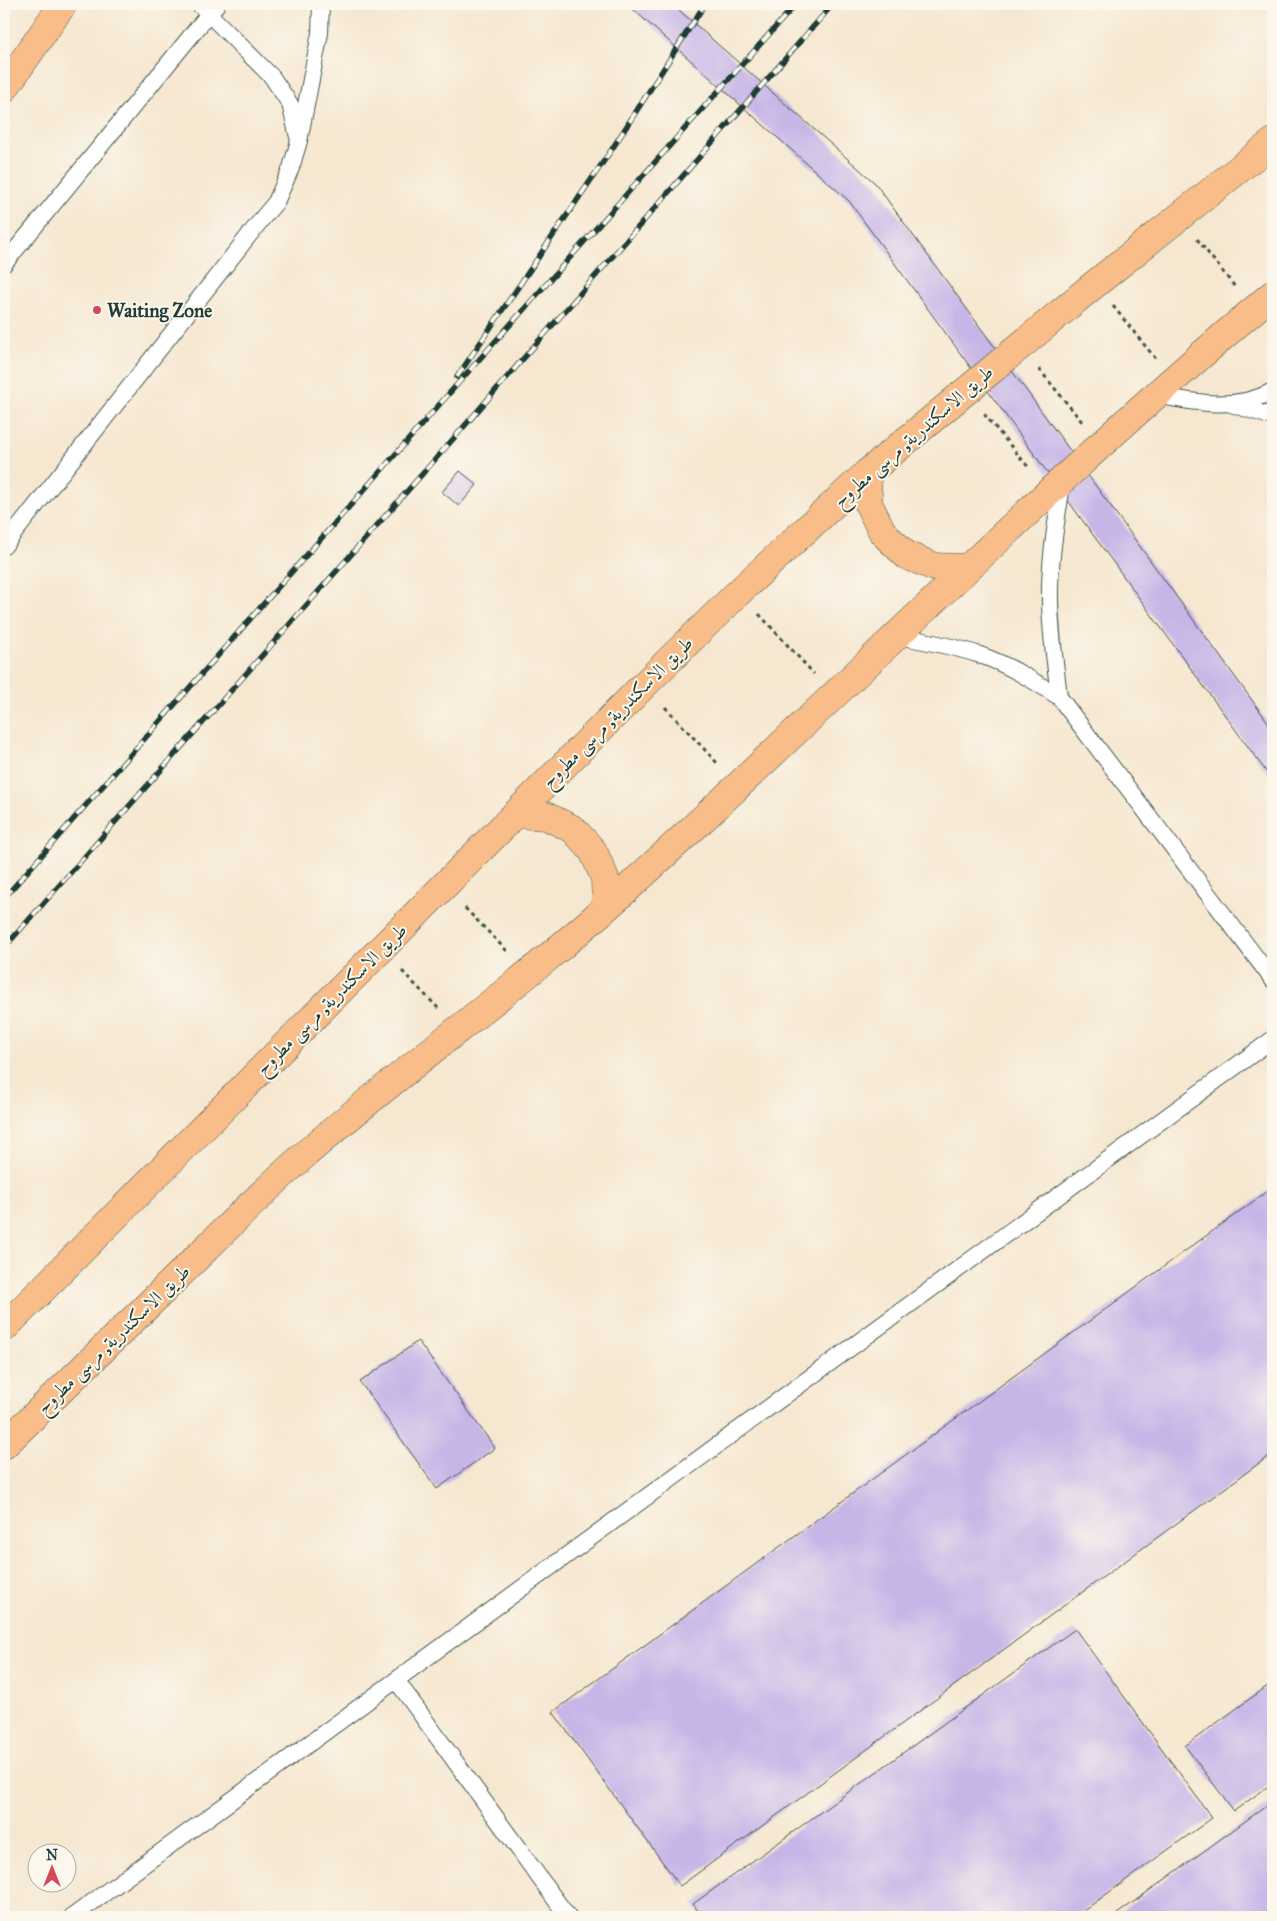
<svg xmlns="http://www.w3.org/2000/svg" width="1277" height="1921" font-family="'IM FELL Great Primer',Amiri,serif">
  <style>
    .building { fill: #c7b5e7 }
    .lines { fill: none; stroke-linecap: round; stroke-linejoin: round }
    .service-casing { stroke: #3f564b; stroke-width: 18 }
    .primary-casing { stroke: #3f564b; stroke-width: 29 }
    .path { stroke: #3f564b; stroke-width: 3; stroke-dasharray: 4 4; stroke-linecap: butt }
    .service { stroke: #fff; stroke-width: 16 }
    .primary { stroke: #f8bd89; stroke-width: 28 }
    .rail-casing { stroke: #1f3d34; stroke-width: 5.5 }
    .rail { stroke: #fbf7ec; stroke-width: 4; stroke-dasharray: 11; stroke-linecap: butt }
    .poi-dot { fill: #d1495b; stroke: #fbf7ec; stroke-width: 2 }
    .labels { text-anchor: middle; dominant-baseline: central; stroke-width: 4; stroke-linejoin: round; paint-order: stroke }
    .poi-label { font-size: 19px; font-weight: bold; fill: #1f3d34; stroke: #fbf7ec; text-anchor: start }
    .street-label { font-size: 19px; fill: #1f3d34; stroke: #fbf7ec }
  </style>
  <rect width="100%" height="100%" fill="#fbf7ec"/>
  <filter id="ink" filterUnits="userSpaceOnUse"><feTurbulence type="fractalNoise" baseFrequency=".02" numOctaves="2"/><feDisplacementMap in="SourceGraphic" scale="10" xChannelSelector="R" yChannelSelector="G"/><feConvolveMatrix kernelMatrix="1 2 1 2 8 2 1 2 1" color-interpolation-filters="sRGB"/></filter>
  <filter id="wash" filterUnits="userSpaceOnUse"><feTurbulence type="fractalNoise" baseFrequency=".0096" numOctaves="4" result="noise"/><feDisplacementMap in="SourceGraphic" scale="20" xChannelSelector="R" yChannelSelector="G"/><feGaussianBlur stdDeviation="1.12" result="paint"/><feColorMatrix in="noise" values="0 0 0 0 0 0 0 0 0 0 0 0 0 0 0 0 0 1.4 0 .05"/><feComposite in="paint" operator="in"/></filter>
  <g filter="url(#wash)">
    <rect width="100%" height="100%" fill="#f6e7d0"/>
    <g id="blocks">
      <!-- building -->
      <path class="building" d="M627,4H672L875,183L1273,729V781L849,201Z
        M460,471L477,485L459,506L442,492Z
        M1273,1187V1453L680,1886L553,1712Z
        M418,1341L495,1448L437,1489L360,1382Z
        M1075,1629L1212,1818L1075,1917H702L693,1904Z
        M1273,1682V1783L1234,1811L1185,1746Z
        M1273,1801V1917H1113Z"/>
    </g>
  </g>
  <g filter="url(#ink)">
    <use href="#blocks" fill-opacity="0" stroke="#3f564b" stroke-width="1"/>
    <g class="lines">
      <!-- service casing -->
      <g class="service-casing">
        <path id="service" d="M300,136L320,33L321,4
          M4,264L217,4
          M1156,395C1196,403 1235,411 1273,391
          M1231,404L1273,417
          M4,546L265,215L276,202L291,168L299,141L290,104L272,77L199,4
          M897,636C926,641 953,646 980,655C1009,665 1034,681 1059,697L1273,980
          M1059,697C1055,660 1049,623 1050,586C1051,550 1057,516 1063,480
          M396,1680L568,1917
          M72,1917L1273,1039"/>
      </g>
      <!-- primary casing -->
      <g class="primary-casing">
        <path id="primary" d="M4,89L63,4
          M866,474L869,505L883,533L906,555L935,567L967,568
          M516,814L546,816L573,829L593,851L605,878L606,907
          M4,1328L644,685L739,592L866,474L1095,284L1273,142
          M4,1445C61,1389 119,1333 177,1277C218,1237 258,1196 301,1158C407,1065 523,984 627,889C843,692 1048,482 1273,294"/>
      </g>
      <!-- path -->
      <path class="path" d="M1197,239L1235,287
        M1113,306L1155,358
        M1039,369L1083,423
        M984,414L1030,469
        M759,614L814,674
        M665,707L719,765
        M465,908L508,952
        M402,971L438,1008"/>
      <!-- service -->
      <use href="#service" class="service"/>
      <!-- primary -->
      <use href="#primary" class="primary"/>
      <!-- rail casing -->
      <g class="rail-casing">
        <path id="rail" d="M457,377L612,149L705,4
          M4,898L476,363L796,4
          M4,948L454,438L833,4"/>
      </g>
      <!-- rail -->
      <use href="#rail" class="rail"/>
    </g>
  </g>
  <!-- markers -->
  <circle class="poi-dot" cx="97" cy="310" r="5"/>
  <g class="labels">
    <!-- poi labels -->
    <g class="poi-label">
      <text x="107" y="310">Waiting Zone</text>
    </g>
    <!-- street labels -->
    <g class="street-label">
      <text transform="translate(913 436) rotate(-41)">طريق الاسكندرية, مرسى مطروح</text>
      <text transform="translate(617 712) rotate(-45)">طريق الاسكندرية, مرسى مطروح</text>
      <text transform="translate(331 999) rotate(-45)">طريق الاسكندرية, مرسى مطروح</text>
      <text transform="translate(113 1339) rotate(-44)">طريق الاسكندرية, مرسى مطروح</text>
    </g>
  </g>
  <!-- margin -->
  <rect width="1277" height="1921" fill="none" stroke="#fbf7ec" stroke-width="20"/>
  <!-- north arrow -->
  <g transform="translate(52 1868)"><circle r="24" fill="#fbf7ec" stroke="#a3ada2"/>
  <path d="M0-4L9 19L0 12L-9 19Z" fill="#d1495b"/>
  <text y="-8" font-size="14" font-weight="bold" text-anchor="middle" fill="#1f3d34">N</text>
  </g>
</svg>
